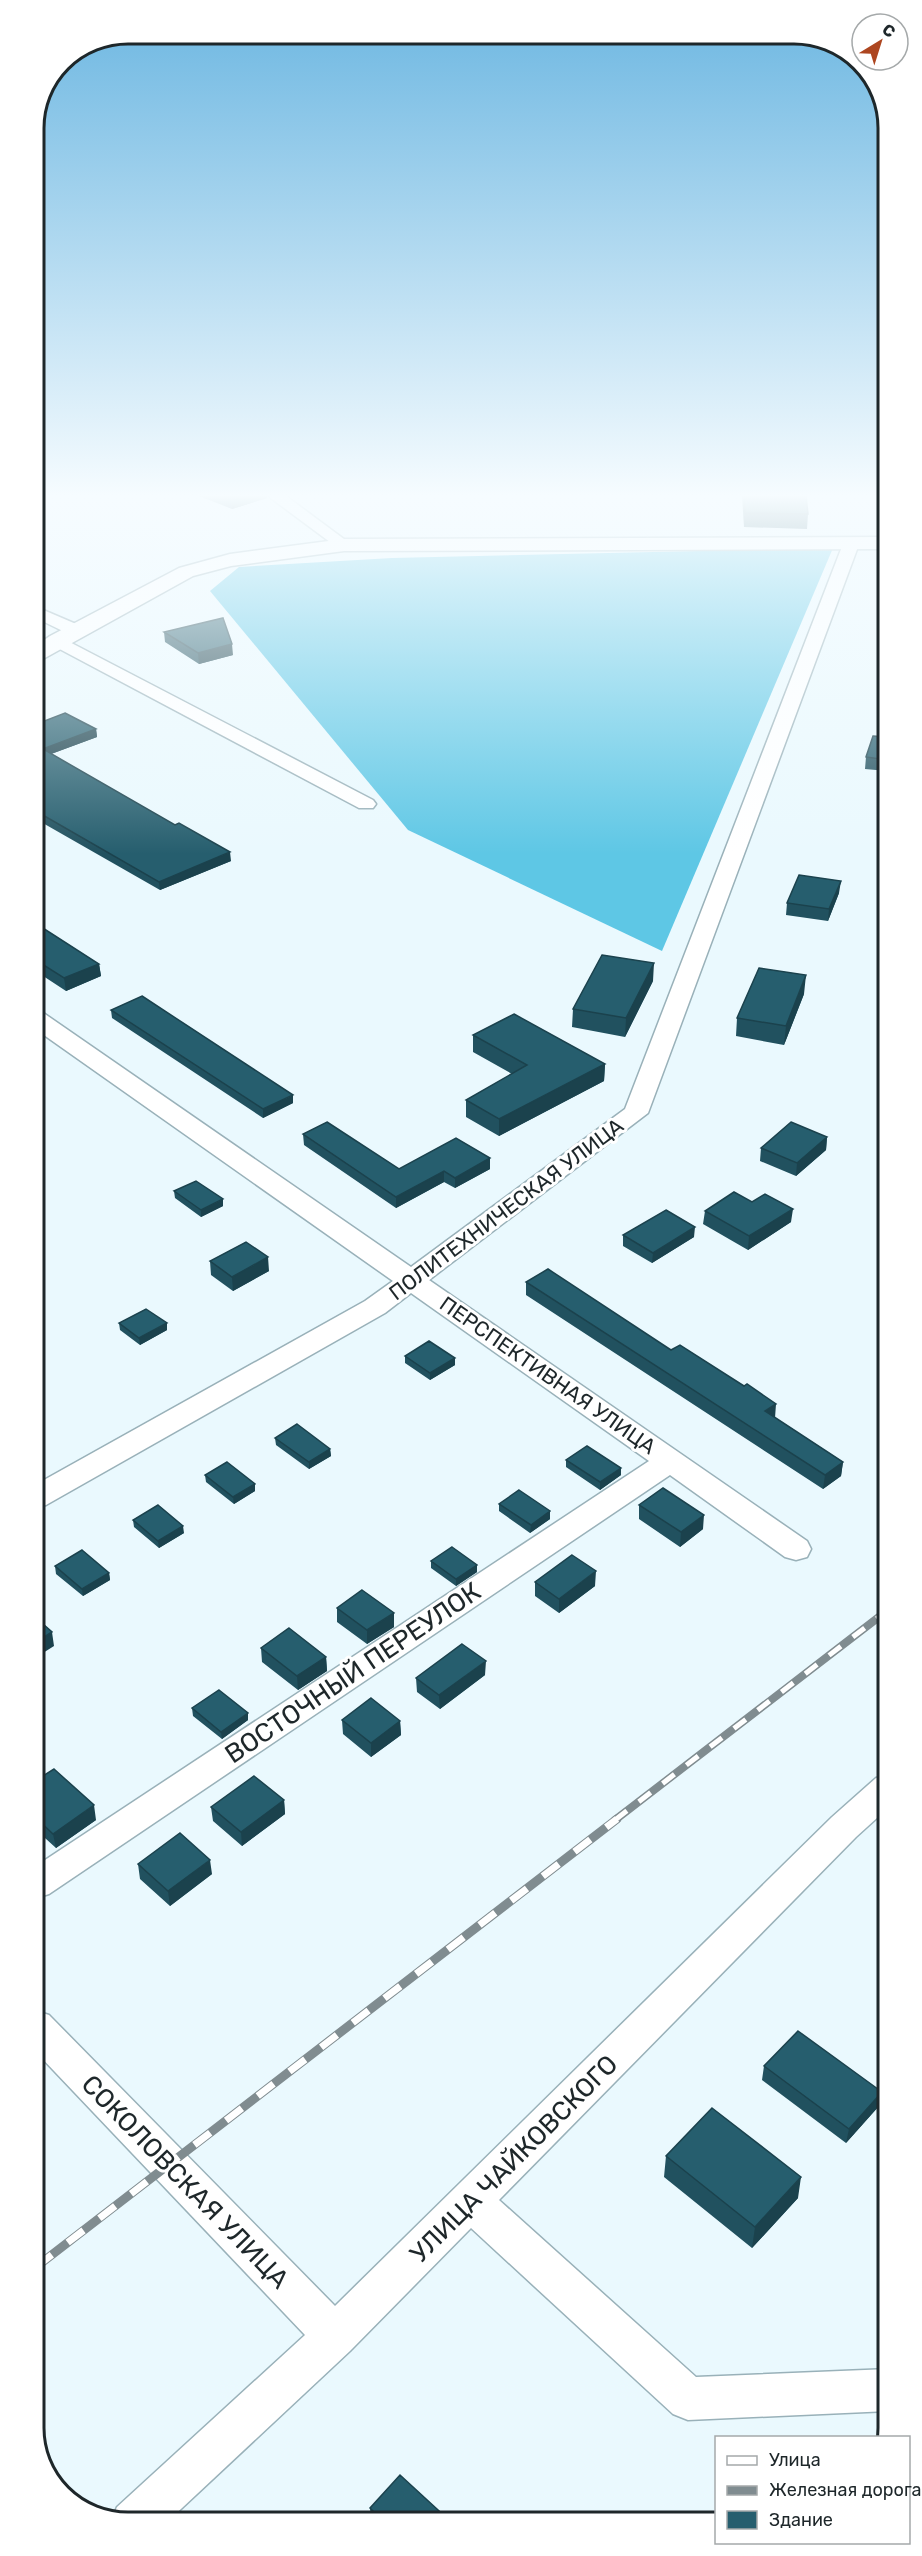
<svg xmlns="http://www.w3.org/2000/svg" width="922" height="2556" font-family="Rubik,sans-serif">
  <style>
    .forest { fill: #5ec7e5 }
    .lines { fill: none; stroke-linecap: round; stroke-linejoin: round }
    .minor-casing { stroke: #99b1b9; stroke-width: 3 }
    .major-casing { stroke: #99b1b9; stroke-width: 3 }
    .minor { fill: #fff; fill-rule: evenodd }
    .major { fill: #fff; fill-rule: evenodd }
    .rail-far1-casing { stroke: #808c90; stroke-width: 8 }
    .rail-casing { stroke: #808c90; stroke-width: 9 }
    .rail-far1 { stroke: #fff; stroke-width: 5; stroke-dasharray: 15; stroke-linecap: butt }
    .rail { stroke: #fff; stroke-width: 7; stroke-dasharray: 20; stroke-linecap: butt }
    .wall { fill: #21515f }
    .shaded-wall { fill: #1b424d }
    .building { fill: #265e6e; stroke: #1b424d; stroke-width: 1.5 }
    .labels { text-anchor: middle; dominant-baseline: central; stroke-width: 6; stroke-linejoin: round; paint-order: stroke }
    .street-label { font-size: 21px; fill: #1e272a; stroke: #fff }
    .near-street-label { font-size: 26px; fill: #1e272a; stroke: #fff }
    .rim { fill: none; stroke: #1e272a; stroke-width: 3 }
  </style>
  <rect width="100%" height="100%" fill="#eaf9fe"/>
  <!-- forest -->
  <path class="forest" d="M833,548L662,951L408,830L210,591L239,567L392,558Z"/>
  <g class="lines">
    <!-- minor casing -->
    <g class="minor-casing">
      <path id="minor" d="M268,496H286L352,545L350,548H338Z
        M851,539L859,544L648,1113L429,1280L807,1541L811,1549L807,1557L796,1560L785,1557L670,1475L49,1894L36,1898V1866L649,1461L411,1293L385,1313L46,1505L35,1508V1485L365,1301L393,1281L34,1028V1010L42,1012L411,1267L625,1109L843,544Z
        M34,606L83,627L86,631L77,636L71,635L34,617Z
        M58,636L373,800L376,804L373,808H359L52,645L49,641L52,637Z
        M888,1775V1808L856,1837L499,2200L696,2377L889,2369V2411L688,2420L673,2414L471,2228L350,2351L166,2523H121L112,2519L117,2507L305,2335L36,2052V2011L49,2015L335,2306L832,1817L876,1778Z"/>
    </g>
    <!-- major casing -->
    <g class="major-casing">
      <path id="major" d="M886,537V549L344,551L231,566L193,576L34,664V647L50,636L179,568L230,554L344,539Z"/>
    </g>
    <!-- minor -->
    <use href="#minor" class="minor"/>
    <!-- major -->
    <use href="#major" class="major"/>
    <!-- rail-far1 casing -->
    <g class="rail-far1-casing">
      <path id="rail-far1" d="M615,1820L888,1610"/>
    </g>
    <!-- rail casing -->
    <g class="rail-casing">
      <path id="rail" d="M36,2267L617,1819"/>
    </g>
    <!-- rail-far1 -->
    <use href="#rail-far1" class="rail-far1"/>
    <!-- rail -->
    <use href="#rail" class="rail"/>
  </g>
  <!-- wall -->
  <path class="wall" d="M199,496H267V498L232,509Z
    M742,496H806L808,514L807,529L744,527Z
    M164,632L233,655L199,664L165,642Z
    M34,725L96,729L97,737L51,754L231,861L160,890L34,818Z
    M887,737V771L865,769L866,757Z
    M839,893L828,921L786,915L787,903Z
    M34,924L99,964L101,976L66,991L34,970Z
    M653,981L625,1037L572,1027L573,1009Z
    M804,994L784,1045L736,1036L737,1018Z
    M111,1010L293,1103L263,1118L112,1018Z
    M473,1035L605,1064L604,1081L499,1136L466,1117V1100L512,1074L473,1052Z
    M303,1134L399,1169L490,1158V1169L455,1188L444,1182L396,1208L304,1145Z
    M827,1137L826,1150L796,1176L760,1161L761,1148Z
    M174,1191L223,1206L201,1217L175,1198Z
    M705,1211L791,1222L748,1250L703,1224Z
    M623,1235L694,1237L652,1263L623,1246Z
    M210,1261L269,1271L233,1291L211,1275Z
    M526,1282L671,1350L843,1462L841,1476L823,1489L526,1295Z
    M119,1323L167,1330L140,1345L120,1330Z
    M405,1356L455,1365L430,1380L405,1363Z
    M275,1438L330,1449L331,1456L309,1469L276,1445Z
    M566,1460L621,1468V1475L600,1490L566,1467Z
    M205,1475L255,1484V1491L234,1504L206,1482Z
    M499,1504L550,1511V1519L530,1533L499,1511Z
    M639,1505L703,1529L680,1547L639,1519Z
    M133,1520L184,1533L159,1548L134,1527Z
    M431,1561L477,1565V1572L456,1586L431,1568Z
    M55,1566L109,1573L110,1580L83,1596L56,1574Z
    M535,1582L595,1586L559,1613L535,1596Z
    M337,1608L394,1627L367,1644L337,1622Z
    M261,1648L326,1657L327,1671L298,1690L262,1662Z
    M485,1675L440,1709L417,1692L416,1678Z
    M192,1708L248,1720L222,1739L193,1716Z
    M342,1720L400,1721L401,1735L371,1757L343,1734Z
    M35,1781L96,1820L56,1848L35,1829Z
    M284,1800L285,1814L242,1846L213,1821L211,1807Z
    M138,1864L212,1874L170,1906L140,1879Z
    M764,2066L879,2106L846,2143L762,2080Z
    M666,2156L798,2198L752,2248L664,2177Z
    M370,2508L450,2521L371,2522Z"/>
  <!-- shaded-wall -->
  <path class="shaded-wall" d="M247,496H267V498L232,509L231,501Z
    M232,644L233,655L199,664L198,653Z
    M96,729L97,737L43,757V749Z
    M230,852L231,861L160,890L159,882Z
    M841,881L839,893L828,921L829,909Z
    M654,963L653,981L625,1037L626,1018Z
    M99,964L101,976L66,991L64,978Z
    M806,975L804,994L784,1045L786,1026Z
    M41,1064L42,1077L34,1080V1067Z
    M605,1064L604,1081L499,1136V1119Z
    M293,1095V1103L263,1118V1109Z
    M827,1137L826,1150L796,1176L797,1163Z
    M490,1158V1169L455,1188V1178Z
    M444,1171V1182L396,1208V1197Z
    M223,1199V1206L201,1217V1210Z
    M793,1209L791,1222L748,1250L749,1236Z
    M695,1227L694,1237L652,1263L653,1253Z
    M268,1257L269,1271L233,1291L232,1277Z
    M41,1320L43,1334L35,1338V1324Z
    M167,1323V1330L140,1345L139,1338Z
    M455,1358V1365L430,1380V1373Z
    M776,1404L775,1418L765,1411Z
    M330,1449L331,1456L309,1469V1462Z
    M843,1462L841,1476L823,1489L825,1475Z
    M621,1468V1475L600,1490V1482Z
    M255,1484V1491L234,1504L233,1497Z
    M550,1511V1519L530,1533L531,1525Z
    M704,1515L703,1529L680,1547L681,1532Z
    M183,1526L184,1533L159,1548L158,1541Z
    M477,1565V1572L456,1586V1579Z
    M596,1571L595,1586L559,1613V1599Z
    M109,1573L110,1580L83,1596L82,1589Z
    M394,1613V1627L367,1644V1630Z
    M52,1632L54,1646L35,1658V1643Z
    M326,1657L327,1671L298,1690L297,1676Z
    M486,1661L485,1675L440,1709L439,1695Z
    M248,1713V1720L222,1739L221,1732Z
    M400,1721L401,1735L371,1757V1743Z
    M284,1800L285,1814L242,1846L241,1832Z
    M94,1805L96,1820L56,1848L53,1834Z
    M210,1860L212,1874L170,1906L168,1891Z
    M882,2092L879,2106L846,2143L849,2129Z
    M801,2177L798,2198L752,2248L755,2227Z"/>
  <!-- building -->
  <path class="building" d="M219,496H247L231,501Z
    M744,496H806L808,514L745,513Z
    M223,618L232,644L198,653L164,632Z
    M65,713L96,729L43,749L175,825L179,823L230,852L159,882L34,810V725Z
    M873,736L887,737V760L866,757Z
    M799,875L841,881L829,909L787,903Z
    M35,923L99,964L64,978L34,959V924Z
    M602,955L654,963L626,1018L573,1009Z
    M759,968L806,975L786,1026L737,1018Z
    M142,996L293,1095L263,1109L111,1010Z
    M514,1014L605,1064L499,1119L466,1100L527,1065L473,1035Z
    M34,1060L41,1064L34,1067Z
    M327,1122L399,1169L456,1138L490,1158L455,1178L444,1171L396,1197L303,1134Z
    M791,1122L827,1137L797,1163L761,1148Z
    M196,1181L223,1199L201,1210L174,1191Z
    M734,1192L752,1202L765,1194L793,1209L749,1236L705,1211Z
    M666,1210L695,1227L653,1253L623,1235Z
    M246,1242L268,1257L232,1277L210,1261Z
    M548,1269L671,1350L680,1345L744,1386L747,1384L776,1404L765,1411L843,1462L825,1475L526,1282Z
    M146,1309L167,1323L139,1338L119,1323Z
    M35,1315L41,1320L35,1324Z
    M429,1341L455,1358L430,1373L405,1356Z
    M297,1424L330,1449L309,1462L275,1438Z
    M587,1446L621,1468L600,1482L566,1460Z
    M227,1462L255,1484L233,1497L205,1475Z
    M663,1488L704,1515L681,1532L639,1505Z
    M519,1490L550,1511L531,1525L499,1504Z
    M158,1505L183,1526L158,1541L133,1520Z
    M452,1547L477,1565L456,1579L431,1561Z
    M82,1550L109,1573L82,1589L55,1566Z
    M572,1555L596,1571L559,1599L535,1582Z
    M362,1590L394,1613L367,1630L337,1608Z
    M35,1617L52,1632L35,1643Z
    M289,1628L326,1657L297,1676L261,1648Z
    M462,1644L486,1661L439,1695L416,1678Z
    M219,1690L248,1713L221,1732L192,1708Z
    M371,1698L400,1721L371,1743L342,1720Z
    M54,1769L94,1805L53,1834L35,1817V1781Z
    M254,1776L284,1800L241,1832L211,1807Z
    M180,1833L210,1860L168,1891L138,1864Z
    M798,2031L882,2092L849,2129L764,2066Z
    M712,2108L801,2177L755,2227L666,2156Z
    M400,2475L450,2521L384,2522L370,2508Z"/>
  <!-- sky -->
  <linearGradient id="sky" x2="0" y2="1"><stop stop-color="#6bb6e1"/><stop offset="0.58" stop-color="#f6fcff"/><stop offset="1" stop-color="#f6fcff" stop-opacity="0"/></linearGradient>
  <rect width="922" height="854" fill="url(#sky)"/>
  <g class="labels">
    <!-- street labels -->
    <g class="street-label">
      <text transform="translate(506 1209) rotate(-37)">ПОЛИТЕХНИЧЕСКАЯ УЛИЦА</text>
      <text transform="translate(548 1375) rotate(35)">ПЕРСПЕКТИВНАЯ УЛИЦА</text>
    </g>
    <!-- near-street labels -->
    <g class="near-street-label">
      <text transform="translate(353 1673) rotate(-34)">ВОСТОЧНЫЙ ПЕРЕУЛОК</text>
      <text transform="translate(514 2159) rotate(-45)">УЛИЦА ЧАЙКОВСКОГО</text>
      <text transform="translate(185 2182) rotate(46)">СОКОЛОВСКАЯ УЛИЦА</text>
    </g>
  </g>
  <!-- crop -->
  <path d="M0 0H922V2556H0ZM128 44H794A84 84 0 0 1 878 128V2428A84 84 0 0 1 794 2512H128A84 84 0 0 1 44 2428V128A84 84 0 0 1 128 44Z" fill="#fff" fill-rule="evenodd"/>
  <path class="rim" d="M128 44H794A84 84 0 0 1 878 128V2428A84 84 0 0 1 794 2512H128A84 84 0 0 1 44 2428V128A84 84 0 0 1 128 44Z"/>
  <!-- legend -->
  <rect x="715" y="2436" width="195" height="108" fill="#ffffff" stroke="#a5a9aa" stroke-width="1.5"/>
  <rect x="727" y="2456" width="30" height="9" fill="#ffffff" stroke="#a5a9aa" stroke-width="1.5"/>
  <text x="769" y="2466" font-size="18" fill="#1e272a">Улица</text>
  <rect x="727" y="2486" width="30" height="9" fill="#808c90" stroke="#a5a9aa" stroke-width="1.5"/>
  <text x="769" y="2496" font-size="18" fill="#1e272a">Железная дорога</text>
  <rect x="727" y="2511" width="30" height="18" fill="#265e6e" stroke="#a5a9aa" stroke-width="1.5"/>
  <text x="769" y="2526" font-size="18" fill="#1e272a">Здание</text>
  <!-- north arrow -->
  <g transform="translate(880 42) rotate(38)"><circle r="28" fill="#ffffff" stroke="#a5a9aa" stroke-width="1.5"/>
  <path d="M0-4.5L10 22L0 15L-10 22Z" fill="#ad4620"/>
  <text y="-9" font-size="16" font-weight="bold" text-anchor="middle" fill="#1e272a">С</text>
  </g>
</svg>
